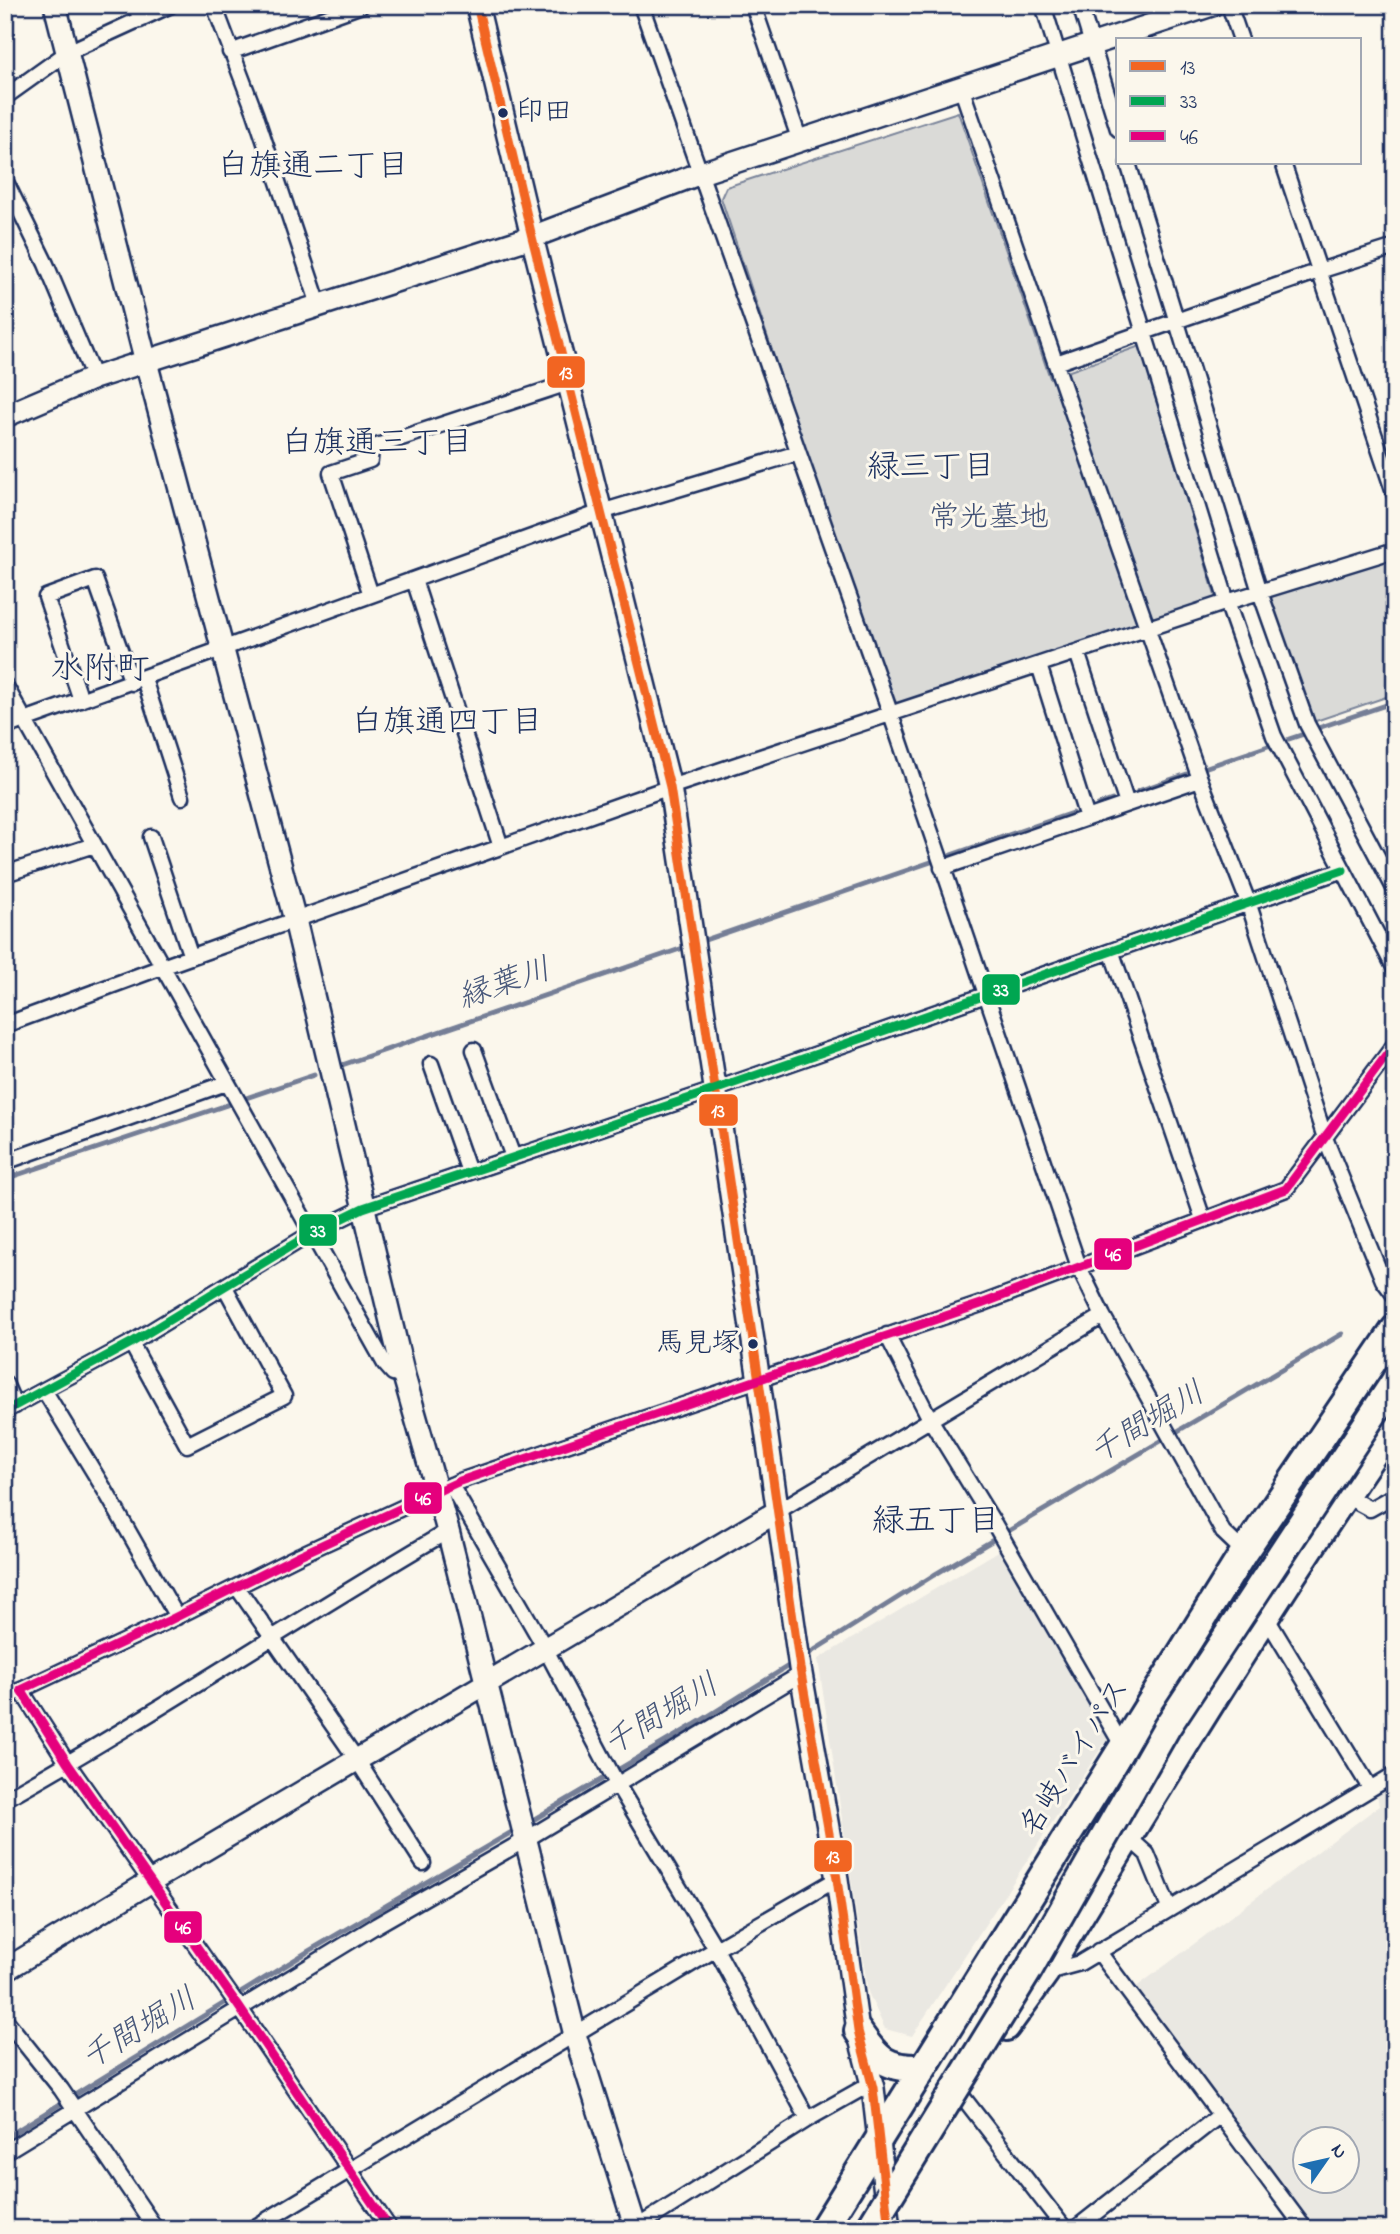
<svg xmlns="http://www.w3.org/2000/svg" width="1400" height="2234" font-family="'Indie Flower','Klee One',sans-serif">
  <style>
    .built { fill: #eae8e2; fill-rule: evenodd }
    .green { fill: #dadad7; stroke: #7a849a; stroke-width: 2 }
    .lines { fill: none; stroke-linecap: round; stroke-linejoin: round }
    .stream { stroke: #747e96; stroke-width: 5 }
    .street-casing { stroke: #1b2f5e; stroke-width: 19 }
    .secondary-casing { stroke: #1b2f5e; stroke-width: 26 }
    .highway-casing { stroke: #1b2f5e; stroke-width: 32 }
    .street { stroke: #fbf7ec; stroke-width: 14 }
    .secondary { stroke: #fbf7ec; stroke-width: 21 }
    .highway { stroke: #fbf7ec; stroke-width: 26 }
    .highway-bridge-casing { stroke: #1b2f5e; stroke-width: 32; stroke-linecap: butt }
    .highway-bridge { stroke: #fbf7ec; stroke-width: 26 }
    .bus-1-casing { stroke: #fbf7ec; stroke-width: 14 }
    .bus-2-casing { stroke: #fbf7ec; stroke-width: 14 }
    .bus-3-casing { stroke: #fbf7ec; stroke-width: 14 }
    .bus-1 { stroke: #f26522; stroke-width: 9 }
    .bus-2 { stroke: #00a651; stroke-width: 9 }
    .bus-3 { stroke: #e5007d; stroke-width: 9 }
    .bus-dot { fill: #1b2f5e; stroke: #fbf7ec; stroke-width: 2.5 }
    .labels { text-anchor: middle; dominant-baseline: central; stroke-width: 6; stroke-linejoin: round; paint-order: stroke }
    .bus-label { font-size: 28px; fill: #1b2f5e; stroke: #fbf7ec; text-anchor: start }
    .park-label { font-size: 30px; fill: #415176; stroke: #fbf7ec }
    .street-label { font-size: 30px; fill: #1b2f5e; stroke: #fbf7ec }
    .neighbourhood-label { font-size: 32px; fill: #1b2f5e; stroke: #fbf7ec }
    .water-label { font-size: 32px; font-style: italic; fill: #47577a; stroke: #fbf7ec }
    .quarter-label { font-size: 33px; fill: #1b2f5e; stroke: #fbf7ec }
    .line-badge { stroke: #fbf7ec; stroke-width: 2.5 }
    .badge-label { font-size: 19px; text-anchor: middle; font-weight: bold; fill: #fff }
  </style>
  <rect width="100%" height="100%" fill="#fbf7ec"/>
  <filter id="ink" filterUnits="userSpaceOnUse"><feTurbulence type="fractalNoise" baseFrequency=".0143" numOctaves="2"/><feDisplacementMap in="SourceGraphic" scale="14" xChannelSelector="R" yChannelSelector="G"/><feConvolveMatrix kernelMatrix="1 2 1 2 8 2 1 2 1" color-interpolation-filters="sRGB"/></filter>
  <g filter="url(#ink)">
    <!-- built -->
    <path class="built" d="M1007,1546L1113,1730L912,2036L885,2029L868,1992L818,1659Z
      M1395,1784V2229H1314L1135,1988L1379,1806L1377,1794ZM1306,2140H1348V2182H1306Z"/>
    <!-- green -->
    <path class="green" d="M958,112L1050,378L1140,346L1217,602L893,712L721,198L726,187Z
      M1395,550V694L1307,724L1260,592Z"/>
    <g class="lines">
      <!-- stream -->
      <path class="stream" d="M1318,728L1395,702
        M1289,739L1304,734
        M1204,768L1271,745
        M1138,791L1187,774
        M1098,805L1112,800
        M951,855L1072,813
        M705,940L931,862
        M342,1065L683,948
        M246,1098L314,1075
        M5,1179L230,1104
        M805,1656L934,1575L1342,1334
        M526,1824L694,1725L793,1663
        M5,2138L309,1951L517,1829"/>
      <!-- street casing -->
      <g class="street-casing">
        <path id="street" d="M136,5L140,20
          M214,5L255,113L319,305
          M641,5L891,715L1079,1267L1103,1316L1223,1532L1244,1552
          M753,5L800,141
          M1043,5L1227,602L1274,736L1395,969
          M1080,5L1118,129
          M1229,5L1241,40
          M230,52L362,5
          M961,87L1099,490L1200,779L1248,902L1325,1138L1383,1280L1395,1296
          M5,97L68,52L171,5
          M1128,163L1260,592L1307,724L1395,890
          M1283,163L1395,496
          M5,180L46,264L94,378
          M1056,363L1319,271L1395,247
          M414,580L501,847
          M371,595L331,473L370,460L371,448L568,383
          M1077,652L1127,804
          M1039,665L1087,818
          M144,679L182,797
          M5,685L385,1364L393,1373L404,1376
          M81,700L46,597L95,579L132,683
          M5,727L601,512L798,453
          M151,837L191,957
          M942,868L1200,779
          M5,874L94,845
          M1112,953L1203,1219
          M5,1025L162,967L670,787L1227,602L1395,550
          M474,1050L513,1157
          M431,1064L469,1172
          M5,1162L226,1083
          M887,1335L930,1419L995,1525L1123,1747
          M131,1343L187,1445L284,1396L225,1287
          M5,1383L15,1406
          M44,1390L106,1492L177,1617
          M5,1411L131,1343L312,1233L363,1208L714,1090L1343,870
          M451,1485L545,1648L617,1784L716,1949L808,2119
          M1344,1495L1370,1509L1395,1495
          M778,1511L1103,1316
          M237,1587L357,1760L423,1863
          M1266,1617L1370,1788
          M5,1697L21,1690
          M5,1799C156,1714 299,1618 448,1531
          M1128,1837L1147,1854L1169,1908
          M1098,1951L1305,2229
          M1047,1972L1080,1963L1395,1774
          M5,2019L61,2089L156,2229
          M959,2092L1065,2229
          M5,2152L377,1925L525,1840L801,1674
          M252,2229L716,1949L837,1879
          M390,2229L237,2004L68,1764L21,1690L168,1621L300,1555L460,1481L981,1304L1286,1189L1395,1044
          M634,2229L808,2119L872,2083
          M1075,2229L1220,2115"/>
      </g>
      <!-- secondary casing -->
      <g class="secondary-casing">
        <path id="secondary" d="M55,5L146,362L295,920L404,1376L448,1531L575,2035L636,2229
          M477,5L532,237L670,787L759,1381L800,1668L837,1879L858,2031L873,2088L889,2229
          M5,416L94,378L532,237L701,173L1212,5
          M5,1970L150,1882L778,1511"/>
      </g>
      <!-- highway casing -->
      <g class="highway-casing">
        <path id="highway" d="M1006,2027L1045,1973C1158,1787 1271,1601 1395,1422
          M858,2031C878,2060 886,2069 923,2068
          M823,2229L1244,1552L1395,1329"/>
      </g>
      <!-- street -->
      <use href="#street" class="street"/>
      <!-- secondary -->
      <use href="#secondary" class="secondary"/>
      <!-- highway -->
      <use href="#highway" class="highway"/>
      <!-- highway-bridge casing -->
      <g class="highway-bridge-casing">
        <path id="highway-bridge" d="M869,2229L1028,1971L1167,1727L1395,1381"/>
      </g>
      <!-- highway-bridge -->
      <use href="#highway-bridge" class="highway-bridge"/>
      <!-- bus-1 casing -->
      <g class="bus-1-casing">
        <path id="bus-1" d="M477,5L532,237L670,787L759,1381L800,1668L837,1879L858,2031L873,2088L889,2229"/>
      </g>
      <!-- bus-2 casing -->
      <g class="bus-2-casing">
        <path id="bus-2" d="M5,1411L131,1343L312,1233L363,1208L714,1090L1343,870"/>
      </g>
      <!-- bus-3 casing -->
      <g class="bus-3-casing">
        <path id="bus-3" d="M390,2229L237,2004L68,1764L21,1690L168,1621L300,1555L460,1481L981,1304L1286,1189L1395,1044"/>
      </g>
      <!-- bus-1 -->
      <use href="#bus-1" class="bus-1"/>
      <!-- bus-2 -->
      <use href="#bus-2" class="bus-2"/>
      <!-- bus-3 -->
      <use href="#bus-3" class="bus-3"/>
    </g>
  </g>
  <!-- markers -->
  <g class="bus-dot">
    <circle cx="503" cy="113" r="6"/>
    <circle cx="753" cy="1344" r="6"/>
  </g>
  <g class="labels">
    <!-- bus labels -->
    <g class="bus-label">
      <text x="516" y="113">印田</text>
      <text x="740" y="1344" text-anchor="end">馬見塚</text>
    </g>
    <!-- park labels -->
    <g class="park-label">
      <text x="989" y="519">常光墓地</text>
    </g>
    <!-- street labels -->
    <g class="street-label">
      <text transform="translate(1076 1758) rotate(-58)">名岐バイパス</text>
    </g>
    <!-- neighbourhood labels -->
    <g class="neighbourhood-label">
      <text x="313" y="167">白旗通二丁目</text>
      <text x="377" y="444">白旗通三丁目</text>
      <text x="931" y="468">緑三丁目</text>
      <text x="447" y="723">白旗通四丁目</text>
      <text x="936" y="1522">緑五丁目</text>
    </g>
    <!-- water labels -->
    <g class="water-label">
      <text transform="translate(505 985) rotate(-19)">縁葉川</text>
      <text transform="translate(1148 1424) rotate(-31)">千間堀川</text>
      <text transform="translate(662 1716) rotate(-31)">千間堀川</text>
      <text transform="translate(140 2030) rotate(-31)">千間堀川</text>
    </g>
    <!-- quarter labels -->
    <g class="quarter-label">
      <text x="100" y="670">水附町</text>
    </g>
  </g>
  <g class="line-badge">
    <rect x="546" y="355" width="40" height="34" rx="7" fill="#f26522"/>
    <rect x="981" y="973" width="40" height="33" rx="7" fill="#00a651"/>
    <rect x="698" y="1093" width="41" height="34" rx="7" fill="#f26522"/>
    <rect x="298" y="1213" width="40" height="34" rx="7" fill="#00a651"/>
    <rect x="1093" y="1237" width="40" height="34" rx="7" fill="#e5007d"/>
    <rect x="403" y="1481" width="40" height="34" rx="7" fill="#e5007d"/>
    <rect x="813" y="1839" width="40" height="34" rx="7" fill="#f26522"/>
    <rect x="163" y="1910" width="40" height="34" rx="7" fill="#e5007d"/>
  </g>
  <g class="badge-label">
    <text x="566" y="379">13</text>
    <text x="1001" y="996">33</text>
    <text x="718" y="1117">13</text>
    <text x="318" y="1237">33</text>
    <text x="1113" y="1261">46</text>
    <text x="423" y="1505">46</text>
    <text x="833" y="1863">13</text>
    <text x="183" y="1934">46</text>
  </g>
  <!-- margin -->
  <rect width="1400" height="2234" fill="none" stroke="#fbf7ec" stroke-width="28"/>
  <rect x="14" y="14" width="1372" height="2206" fill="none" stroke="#1b2f5e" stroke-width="2.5" filter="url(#ink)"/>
  <!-- legend -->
  <rect x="1116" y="38" width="245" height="126" fill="#fbf7ec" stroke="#a1a7b3" stroke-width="2"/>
  <rect x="1130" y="61" width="35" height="10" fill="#f26522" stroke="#a1a7b3" stroke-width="2"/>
  <text x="1180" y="74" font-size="21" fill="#1b2f5e">13</text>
  <rect x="1130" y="96" width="35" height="10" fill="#00a651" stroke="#a1a7b3" stroke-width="2"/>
  <text x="1180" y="108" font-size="21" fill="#1b2f5e">33</text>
  <rect x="1130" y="131" width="35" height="10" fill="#e5007d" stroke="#a1a7b3" stroke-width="2"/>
  <text x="1180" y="144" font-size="21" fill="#1b2f5e">46</text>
  <!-- north arrow -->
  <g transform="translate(1326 2160) rotate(56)"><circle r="33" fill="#fbf7ec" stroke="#a1a7b3" stroke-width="2"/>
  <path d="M0-5L12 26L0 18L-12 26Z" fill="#1f6fb2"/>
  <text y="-10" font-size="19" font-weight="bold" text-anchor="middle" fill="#1b2f5e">N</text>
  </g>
</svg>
